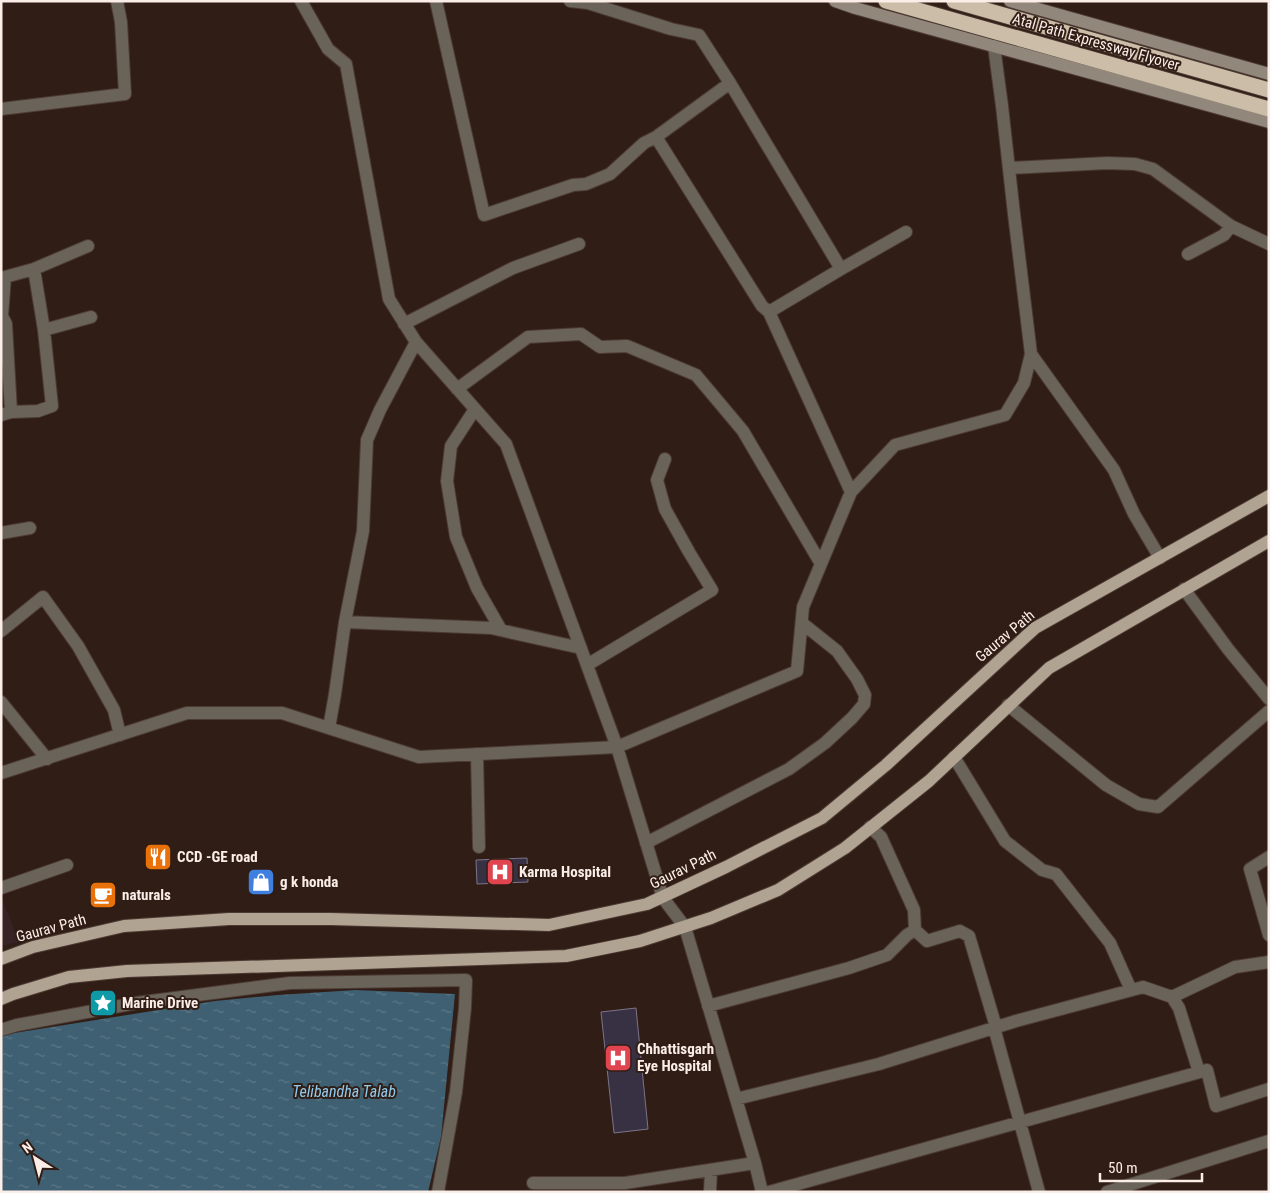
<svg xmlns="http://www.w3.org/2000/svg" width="1270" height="1193" font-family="'Roboto Condensed',sans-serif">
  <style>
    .commercial { fill: #372326 }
    .water { fill: url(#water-ripples) }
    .building { fill: #383043; stroke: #7c7489 }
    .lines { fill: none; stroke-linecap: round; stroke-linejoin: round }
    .street-casing { stroke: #4c3a33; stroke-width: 14 }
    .secondary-casing { stroke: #4c3a33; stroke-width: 14 }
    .primary-casing { stroke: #4c3a33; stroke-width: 14 }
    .highway-casing { stroke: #4c3a33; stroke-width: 17 }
    .street { stroke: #69635a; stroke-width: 12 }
    .secondary { stroke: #91877a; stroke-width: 12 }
    .primary { stroke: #b0a392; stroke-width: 12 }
    .highway { stroke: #ccbda8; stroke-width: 15 }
    .labels { text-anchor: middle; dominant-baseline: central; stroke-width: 4; stroke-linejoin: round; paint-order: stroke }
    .street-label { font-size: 15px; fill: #fbede8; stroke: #301d15 }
    .poi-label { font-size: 15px; font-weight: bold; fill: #fbede8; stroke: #301d15; text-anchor: start }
    .water-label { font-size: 16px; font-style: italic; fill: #90ccee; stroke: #301d15 }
  </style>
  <defs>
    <pattern id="water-ripples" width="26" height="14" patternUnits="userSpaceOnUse" patternTransform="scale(1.25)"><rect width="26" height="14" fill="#3f6072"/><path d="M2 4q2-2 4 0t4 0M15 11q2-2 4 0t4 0" fill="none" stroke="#5c7786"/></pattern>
  </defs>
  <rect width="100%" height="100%" fill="#301d15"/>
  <!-- commercial -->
  <path class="commercial" d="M1,896L19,942L1,946Z"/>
  <!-- water -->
  <path class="water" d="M355,990L455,994L441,1137L428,1192H1V1037L8,1034L215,1001L278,995Z"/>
  <!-- building -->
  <path class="building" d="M527,858L528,882L477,884L476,860Z
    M636,1008L648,1129L614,1133L601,1012Z"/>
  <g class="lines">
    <!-- street casing -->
    <g class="street-casing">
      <path id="street" d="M301,1L328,49L346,64L389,299L416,342L506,444L617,747L663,898L685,927L755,1163L762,1192
        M436,1L484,215L573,185L586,184L610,174L644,143L656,137L730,83
        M570,1L588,3L671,29L699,35L730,83L841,269
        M1,109L125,94L121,22L117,1
        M656,137L762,306L769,312L851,492
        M1009,168L1107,163L1135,164L1153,169L1231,226L1269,244
        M1188,254L1224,235L1231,226
        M769,312L841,269L906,232
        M404,324L513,268L579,244
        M44,330L91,317
        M1031,354L1114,470L1134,514L1160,558
        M457,389L528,337L581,334L600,347L627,346L696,375L743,431L821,564
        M475,409L451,446L447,481L456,537L477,588L501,630
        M11,412L6,324L2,316L5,277L34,269L88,246
        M1,415L11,412L38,411L52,406L44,330L34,269
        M1,533L30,528
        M1184,589L1228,649L1269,699
        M345,622L491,628L581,648
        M1,631L43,597L78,646L114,710L120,735
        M587,665L712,590L689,552L665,509L657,480L665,459
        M1,702L47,759
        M1008,705L1106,785L1139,804L1158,807L1269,711
        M329,728L335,694L345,622L363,531L367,440L380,410L416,342
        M477,754L479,847
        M954,757L1005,841L1042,870L1056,874L1110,943L1131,990
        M1,773L187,713H282L419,757L617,747L797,671L803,607L851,492L895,445L1005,415L1024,383L1031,354L1014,214L1002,106L994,46
        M870,827L881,837L914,910L915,930
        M646,843L789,769L825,743L852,718L864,704L865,695L857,679L837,651L802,623
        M1269,857L1250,869L1269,935
        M1,888L67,865
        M1172,997L1235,967L1269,962
        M708,1006L849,968L887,955L907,935L915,930L927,941L960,931L969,936L996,1027L995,1031L1039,1192
        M1,1030L17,1025L136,1003L290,983L466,980L465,1008L456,1092L438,1192
        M736,1099L879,1064L1016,1021L1143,987L1172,997L1179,1008L1199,1072
        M533,1183H625L755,1163
        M710,1192L711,1170
        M769,1192L1207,1070L1216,1106L1269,1089
        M1107,1192L1269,1141"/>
    </g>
    <!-- secondary casing -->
    <g class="secondary-casing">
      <path id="secondary" d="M835,1L855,8L1269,122
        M1010,1L1269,74"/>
    </g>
    <!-- primary casing -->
    <g class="primary-casing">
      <path id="primary" d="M1,959L33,947L124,926L229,919H331L549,925L647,904L726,867L822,818L886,765L1035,628L1269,496
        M1,999L13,994L69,977L127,971L566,956L640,941L711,918L778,890L845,848L929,781L1049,668L1269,541"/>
    </g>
    <!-- highway casing -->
    <g class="highway-casing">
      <path id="highway" d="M886,1L1269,109
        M954,1L1269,90"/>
    </g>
    <!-- street -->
    <use href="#street" class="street"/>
    <!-- secondary -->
    <use href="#secondary" class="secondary"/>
    <!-- primary -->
    <use href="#primary" class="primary"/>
    <!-- highway -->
    <use href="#highway" class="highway"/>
  </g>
  <!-- icons -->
  <defs>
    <g id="restaurant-square" transform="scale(1.4375)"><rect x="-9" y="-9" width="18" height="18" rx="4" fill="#e8710a" stroke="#301d15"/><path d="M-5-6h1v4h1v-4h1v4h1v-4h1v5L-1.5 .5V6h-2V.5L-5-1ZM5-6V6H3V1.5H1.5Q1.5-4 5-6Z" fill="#fff"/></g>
    <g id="hospital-square" transform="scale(1.4375)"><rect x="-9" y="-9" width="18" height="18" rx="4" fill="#e0444e" stroke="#301d15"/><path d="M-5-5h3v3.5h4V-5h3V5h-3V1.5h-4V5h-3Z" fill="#fff"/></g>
    <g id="shop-square" transform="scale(1.4375)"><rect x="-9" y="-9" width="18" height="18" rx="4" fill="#3f7fe0" stroke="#301d15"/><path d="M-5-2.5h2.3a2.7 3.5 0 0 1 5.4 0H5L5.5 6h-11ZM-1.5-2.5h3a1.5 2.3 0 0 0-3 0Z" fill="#fff"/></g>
    <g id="cafe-square" transform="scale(1.4375)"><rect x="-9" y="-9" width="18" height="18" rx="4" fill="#e8710a" stroke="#301d15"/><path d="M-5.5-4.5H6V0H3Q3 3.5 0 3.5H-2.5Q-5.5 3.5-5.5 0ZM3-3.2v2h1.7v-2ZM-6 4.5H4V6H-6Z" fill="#fff"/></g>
    <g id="sight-square" transform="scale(1.4375)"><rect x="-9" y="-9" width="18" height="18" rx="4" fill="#0f9aa8" stroke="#301d15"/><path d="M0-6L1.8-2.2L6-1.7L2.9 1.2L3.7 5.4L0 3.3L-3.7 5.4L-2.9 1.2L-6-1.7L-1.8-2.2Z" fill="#fff"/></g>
  </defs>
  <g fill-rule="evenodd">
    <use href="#restaurant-square" x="158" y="857"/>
    <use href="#hospital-square" x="500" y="872"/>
    <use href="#shop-square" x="261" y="882"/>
    <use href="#cafe-square" x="103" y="895"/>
    <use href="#sight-square" x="103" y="1003"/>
    <use href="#hospital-square" x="618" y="1058"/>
  </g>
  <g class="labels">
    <!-- street labels -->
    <g class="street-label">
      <text transform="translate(1096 42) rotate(16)">Atal Path Expressway Flyover</text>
      <text transform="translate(1005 636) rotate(-40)">Gaurav Path</text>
      <text transform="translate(683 869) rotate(-26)">Gaurav Path</text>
      <text transform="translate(51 928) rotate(-15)">Gaurav Path</text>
    </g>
    <!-- poi labels -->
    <g class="poi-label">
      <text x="177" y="857">CCD -GE road</text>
      <text x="519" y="872">Karma Hospital</text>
      <text x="280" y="882">g k honda</text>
      <text x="122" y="895">naturals</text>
      <text x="122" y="1003">Marine Drive</text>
      <text x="637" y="1049">Chhattisgarh<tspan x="637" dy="17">Eye Hospital</tspan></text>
    </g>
    <!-- water labels -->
    <g class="water-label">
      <text x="344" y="1091">Telibandha Talab</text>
    </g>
  </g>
  <!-- border -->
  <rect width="1270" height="1193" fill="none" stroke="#fbede8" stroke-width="5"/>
  <!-- north arrow -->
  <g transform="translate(35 1158) rotate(324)" stroke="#301d15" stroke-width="4" paint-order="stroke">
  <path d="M0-4L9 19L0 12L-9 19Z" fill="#fbede8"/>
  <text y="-8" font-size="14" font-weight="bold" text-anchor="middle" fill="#fbede8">N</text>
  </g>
  <!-- scale -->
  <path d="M1100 1173v8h102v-8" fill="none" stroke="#fbede8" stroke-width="2.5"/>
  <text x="1108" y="1173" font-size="15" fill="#fbede8" stroke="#301d15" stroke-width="4" paint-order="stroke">50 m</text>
</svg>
